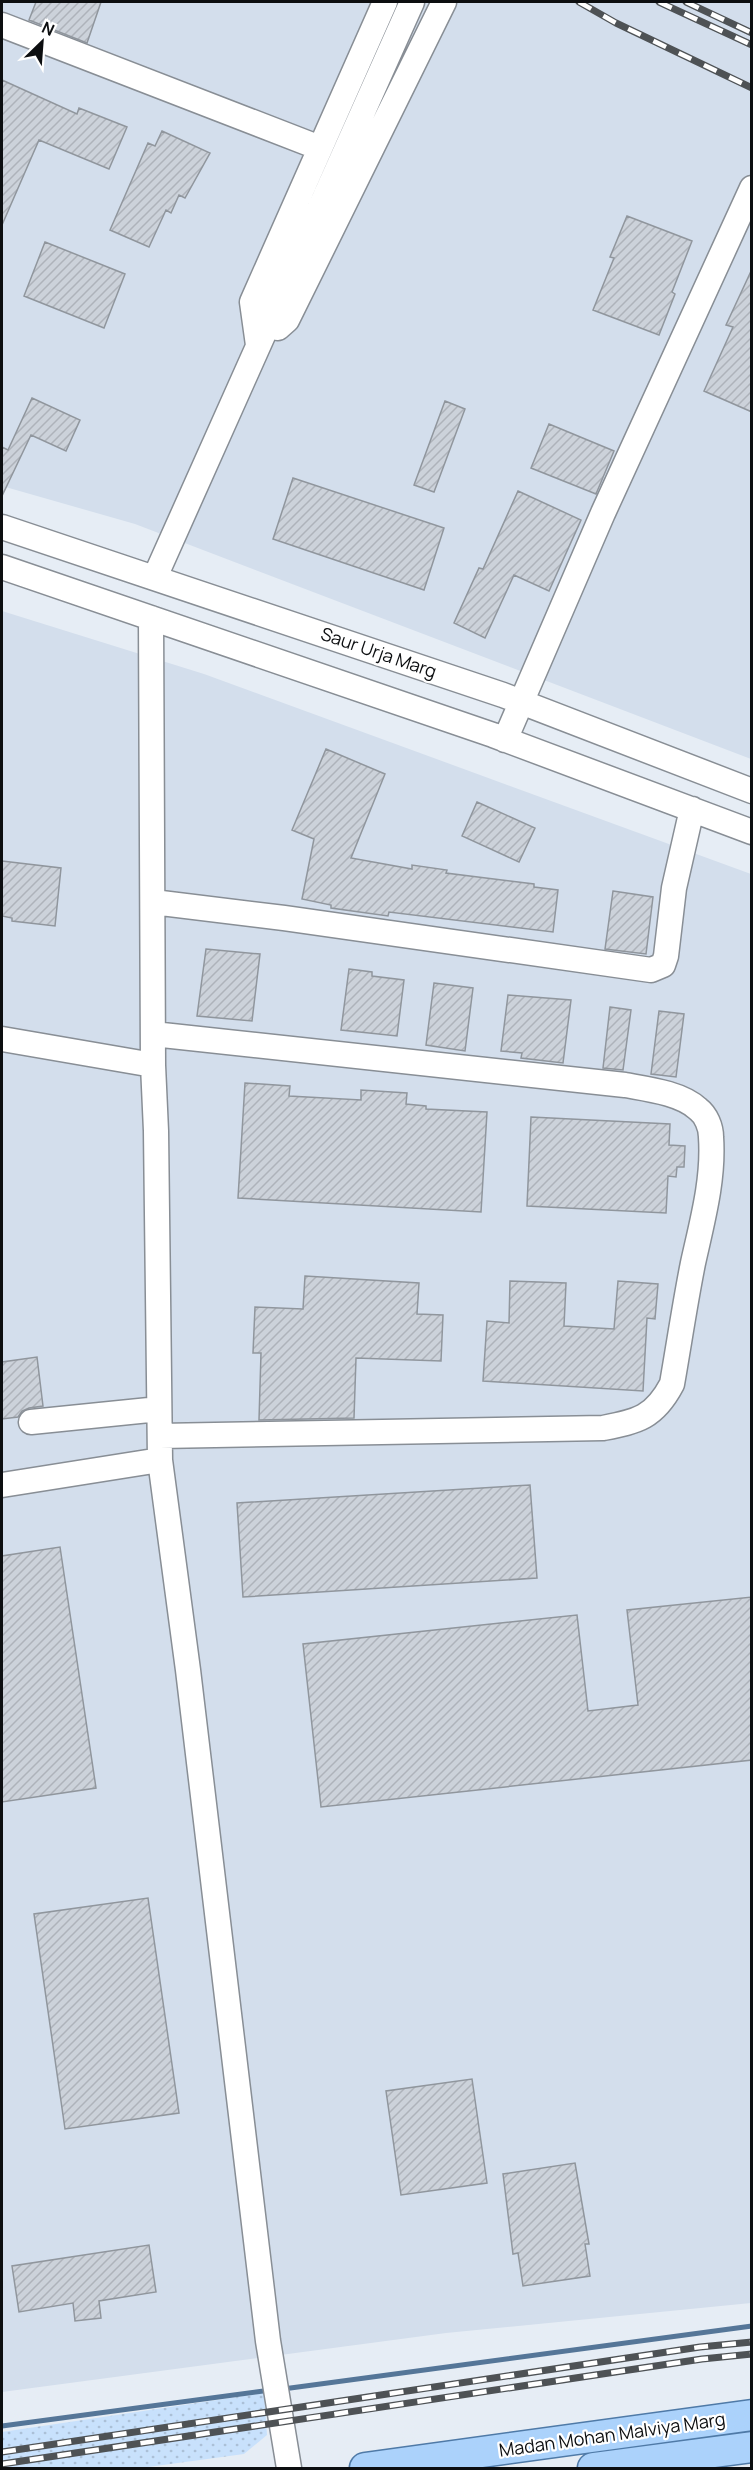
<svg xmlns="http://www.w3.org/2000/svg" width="753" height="2470" font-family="Manrope,sans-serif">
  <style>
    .built { fill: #d3deec }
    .park { fill: url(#park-dots) }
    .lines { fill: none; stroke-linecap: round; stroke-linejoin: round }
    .stream { stroke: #557698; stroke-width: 5 }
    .building { fill: url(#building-hatch); stroke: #90969d; stroke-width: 1.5 }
    .minor-casing { stroke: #888e95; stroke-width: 27 }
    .major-casing { stroke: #4f7aa7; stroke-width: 33 }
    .minor { stroke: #fff; stroke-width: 24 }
    .major { stroke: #abd2fb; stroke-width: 30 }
    .rail-casing { stroke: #4e5255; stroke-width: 7 }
    .rail { stroke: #fff; stroke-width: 4.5; stroke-dasharray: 14; stroke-linecap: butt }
    .labels { text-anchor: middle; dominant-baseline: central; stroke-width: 4.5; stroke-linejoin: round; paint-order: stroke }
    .street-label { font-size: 18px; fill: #0c0e10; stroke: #fff }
  </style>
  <defs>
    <pattern id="park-dots" width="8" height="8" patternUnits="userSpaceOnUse" patternTransform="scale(1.5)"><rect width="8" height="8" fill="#c8e1fc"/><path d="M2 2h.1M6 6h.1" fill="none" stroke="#abc0d7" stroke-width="1.8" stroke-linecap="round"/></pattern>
    <pattern id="building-hatch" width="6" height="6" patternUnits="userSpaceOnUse" patternTransform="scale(1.5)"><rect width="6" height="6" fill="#ccd2da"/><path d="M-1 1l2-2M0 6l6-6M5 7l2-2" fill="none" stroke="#aeb3ba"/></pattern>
  </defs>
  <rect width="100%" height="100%" fill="#e6edf5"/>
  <!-- built -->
  <path class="built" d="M2,2H751V759L135,524L2,486Z
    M2,611L204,674L751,874V2303L446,2333L2,2392Z"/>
  <!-- park -->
  <path class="park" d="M264,2393L267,2435L244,2454L141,2468H2V2432Z"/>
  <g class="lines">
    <!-- stream -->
    <path class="stream" d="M283,2389L752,2326
      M2,2426L271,2390"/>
  </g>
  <!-- building -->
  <path class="building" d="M36,2H101L87,43L29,20Z
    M2,80L77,114L79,108L127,127L109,169L39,140L2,225Z
    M162,131L210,153L185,198L179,195L171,213L166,210L149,247L110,230L148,143L155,146Z
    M627,216L692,241L672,292L675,294L659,335L593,310L614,258L610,257Z
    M45,242L125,274L104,328L24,296Z
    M752,269V412L704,391L733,327L726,325Z
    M32,398L80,420L66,451L31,435L2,496V447L8,450Z
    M445,401L465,409L434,492L414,485Z
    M549,424L614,451L596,494L531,468Z
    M293,478L444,528L424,590L273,539Z
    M518,491L581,520L549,591L514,575L485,638L454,623L479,568L483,569Z
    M326,749L385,774L351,858L412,869V865L447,870L446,873L534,884V887L558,890L553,932L389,912L388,916L331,908V905L302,899L314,839L292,830Z
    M477,802L535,828L519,862L462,836Z
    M2,861L61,868L55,926L12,921V918L2,916Z
    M613,891L653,897L646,954L605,949Z
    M206,949L260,954L252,1021L197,1016Z
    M349,969L372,972V976L404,980L397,1036L341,1030Z
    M434,983L473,988L465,1051L426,1045Z
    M508,995L571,1000L563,1063L521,1058L522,1053L501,1051Z
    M610,1007L631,1010L623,1070L603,1068Z
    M659,1011L684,1014L676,1077L651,1074Z
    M245,1083L290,1086L289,1096L361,1100V1090L407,1093L406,1104L426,1106V1109L487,1112L481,1212L238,1198Z
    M531,1117L670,1124L669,1145L685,1146L684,1167H677L676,1177L668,1176L666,1213L527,1206Z
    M305,1276L419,1283L417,1314L443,1315L441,1361L356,1358L354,1418L259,1420L261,1353H253L255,1307L303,1309Z
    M510,1281L566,1283L564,1326L614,1329L618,1281L658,1284L655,1319L647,1318L643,1391L483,1381L487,1321L509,1323Z
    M37,1357L43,1406L29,1408L22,1411L18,1417L2,1419V1362Z
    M530,1485L537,1578L243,1597L237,1503Z
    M60,1547L96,1788L2,1802V1556Z
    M752,1597V1760L321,1807L303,1644L577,1615L588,1711L638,1705L627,1610Z
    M148,1898L179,2113L65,2129L34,1914Z
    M472,2079L487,2183L401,2195L386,2091Z
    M575,2163L589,2244H585L590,2276L523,2286L518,2253L513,2254L503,2174Z
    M149,2245L156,2292L99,2301L101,2318L75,2321L73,2303L19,2312L12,2266Z"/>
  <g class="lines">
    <!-- minor casing -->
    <g class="minor-casing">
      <path id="minor" d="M2,25L320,148
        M278,328L287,320L444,2
        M258,345L252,302L385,2
        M2,527L503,695L752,791
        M2,567L493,735L752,832
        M155,577L412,2
        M151,618L153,1065L156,1131L160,1460L188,1670L268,2341L289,2468
        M505,740L603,513L752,188
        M153,902L284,918L651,970L663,965L666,956L674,888L692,809
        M153,1034L625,1085C647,1089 681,1093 698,1109C706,1115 711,1127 711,1137C714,1180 702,1222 693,1263C685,1303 679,1344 672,1384C654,1418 638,1421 603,1428L160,1436
        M2,1039L153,1065
        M31,1422L159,1409
        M2,1485L160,1460"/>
    </g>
    <!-- major casing -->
    <g class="major-casing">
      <path id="major" d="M365,2468L752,2415
        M593,2468L752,2447"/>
    </g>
    <!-- minor -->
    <use href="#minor" class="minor"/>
    <!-- major -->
    <use href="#major" class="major"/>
    <!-- rail casing -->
    <g class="rail-casing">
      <path id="rail" d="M579,2L616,23L752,88
        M659,2L752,45
        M686,2L752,33
        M2,2452L700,2347L752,2342
        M2,2464L702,2359L752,2354"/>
    </g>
    <!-- rail -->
    <use href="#rail" class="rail"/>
  </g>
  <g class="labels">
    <!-- street labels -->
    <g class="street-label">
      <text transform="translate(379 652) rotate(19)">Saur Urja Marg</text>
      <text transform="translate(612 2434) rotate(-8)">Madan Mohan Malviya Marg</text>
    </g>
  </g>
  <!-- border -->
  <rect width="753" height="2470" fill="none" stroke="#0c0e10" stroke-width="6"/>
  <!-- north arrow -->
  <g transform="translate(42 42) rotate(25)" stroke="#ffffff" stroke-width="4.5" paint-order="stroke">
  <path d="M0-4.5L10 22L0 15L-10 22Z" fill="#0c0e10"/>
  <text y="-9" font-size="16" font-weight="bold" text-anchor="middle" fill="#0c0e10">N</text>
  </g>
</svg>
